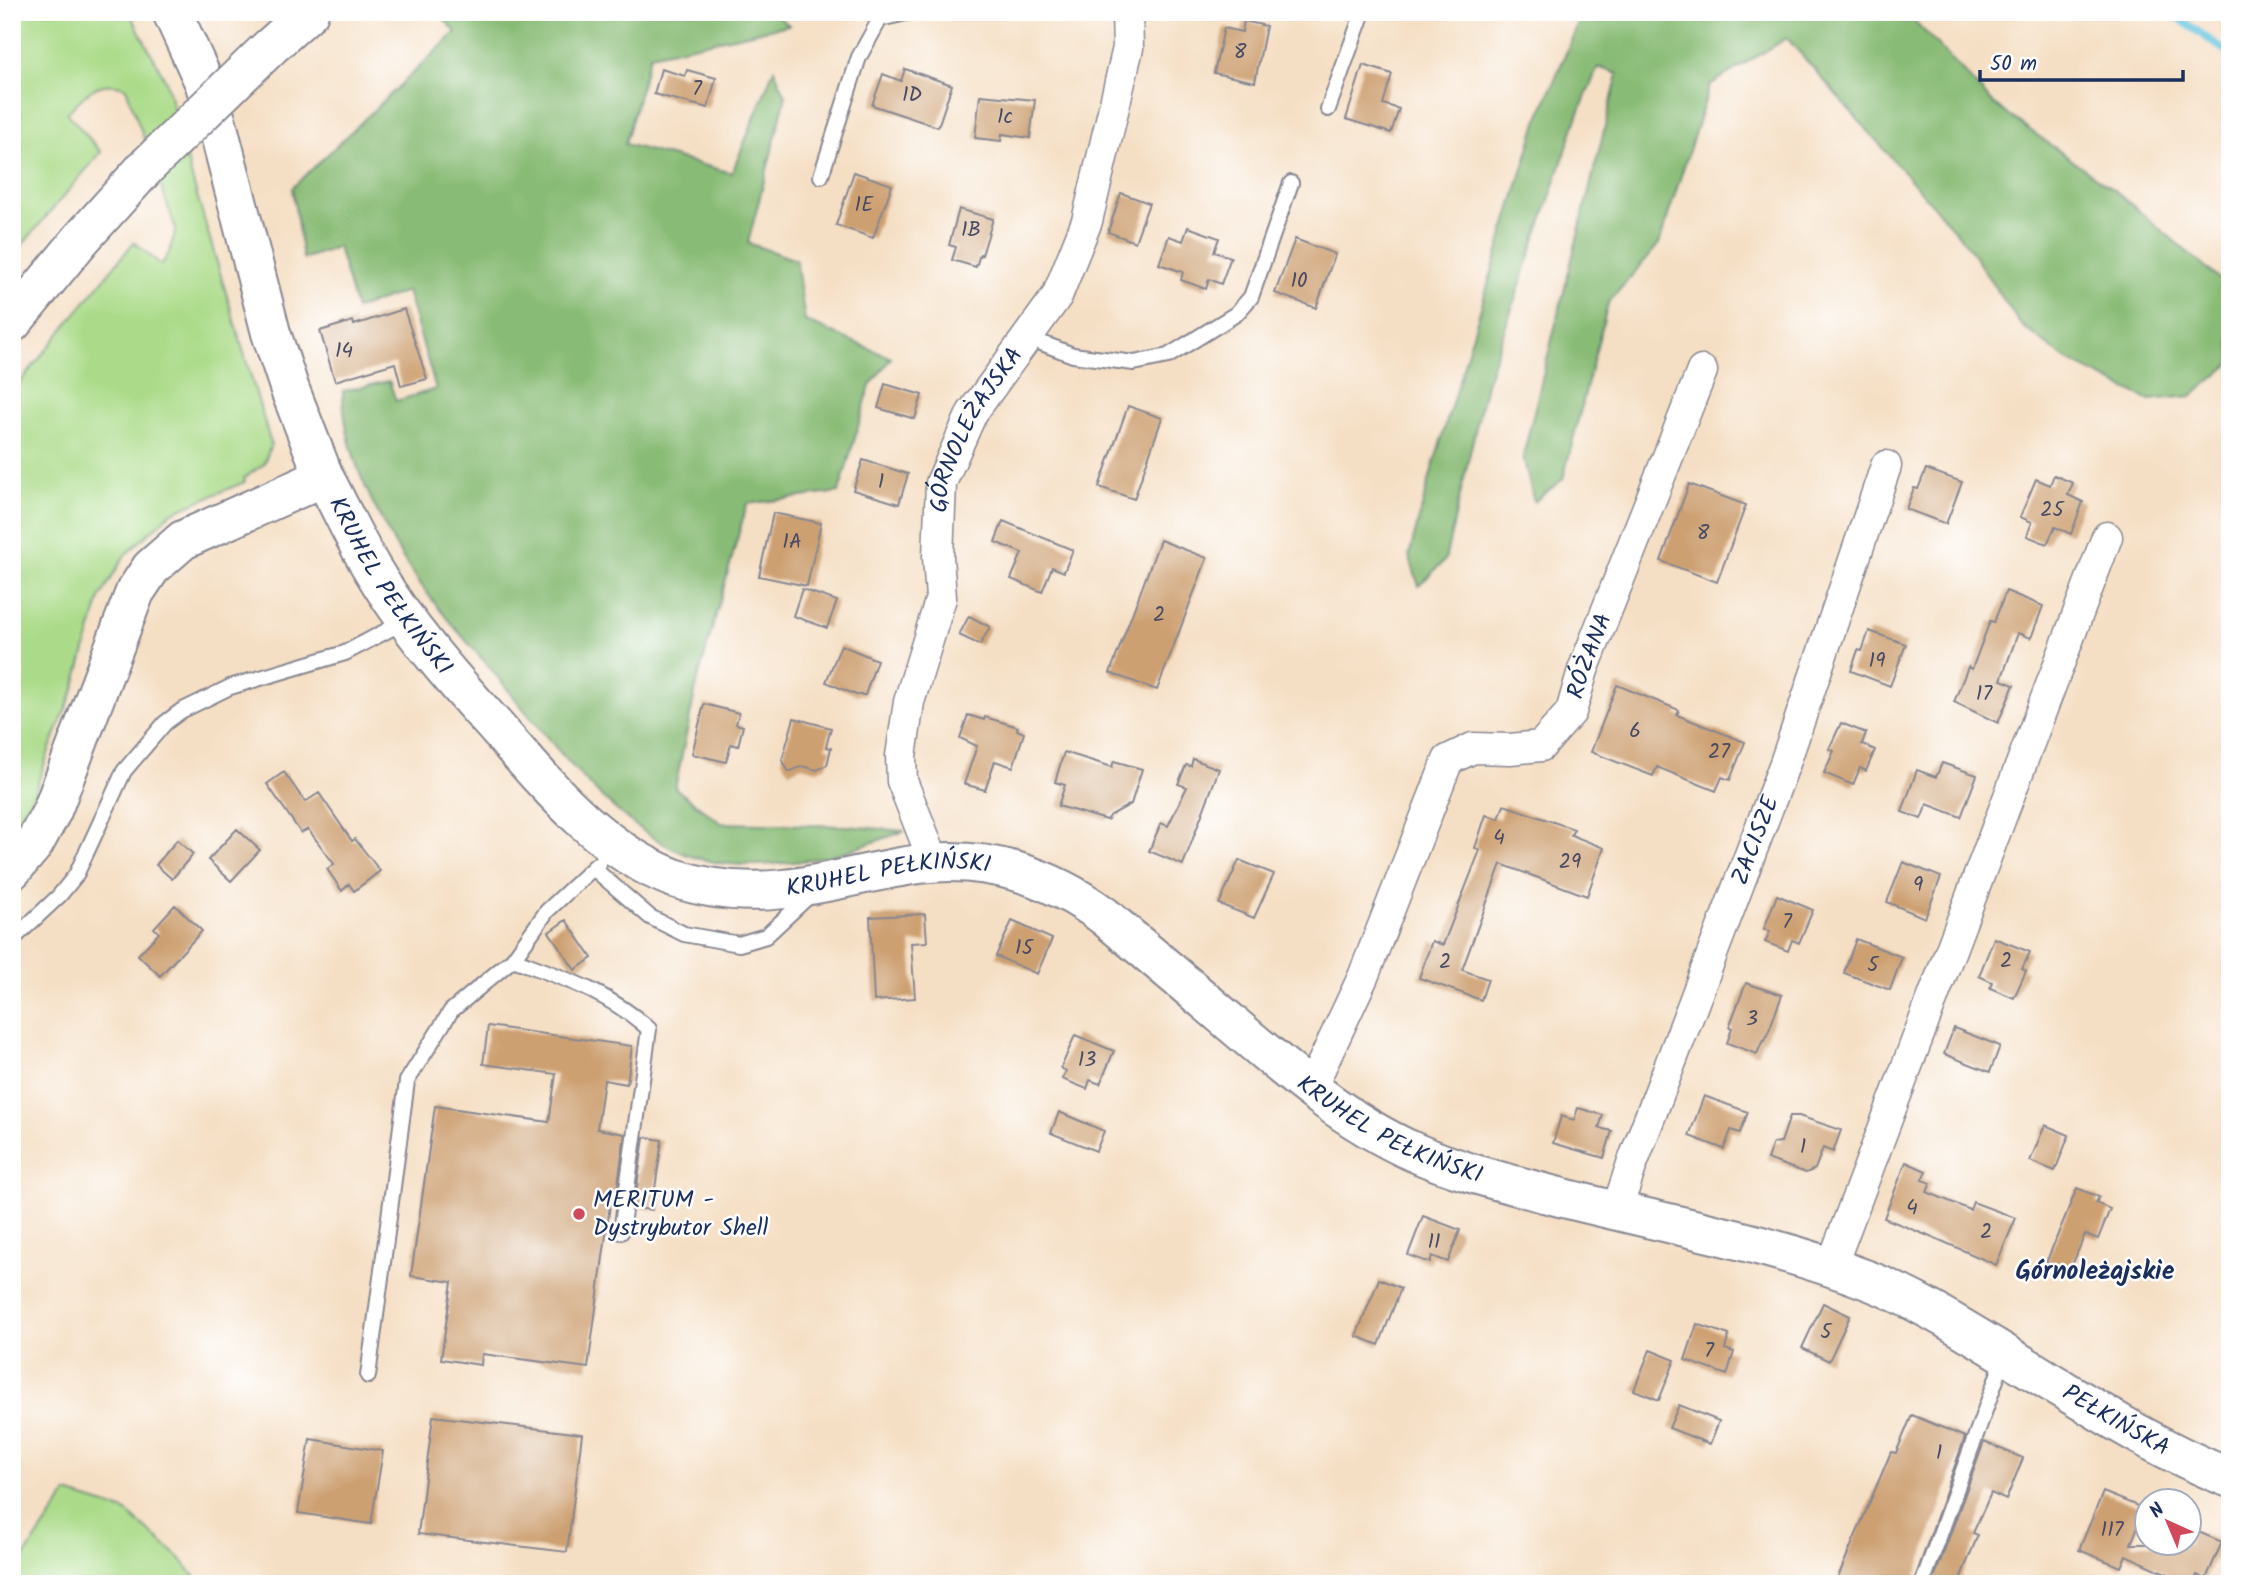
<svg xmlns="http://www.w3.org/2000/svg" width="2242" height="1596" font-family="Kalam,sans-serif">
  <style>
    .green { fill: #abdb89; stroke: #638574; stroke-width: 2 }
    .forest { fill: #88bb75; stroke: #52756a; stroke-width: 2 }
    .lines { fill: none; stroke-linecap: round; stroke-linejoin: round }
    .stream { stroke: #60c3de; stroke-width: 8 }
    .building { fill: #cda072 }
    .lane-casing { stroke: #888791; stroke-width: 18 }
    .street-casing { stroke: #888791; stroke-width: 33 }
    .secondary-casing { stroke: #888791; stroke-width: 42 }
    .primary-casing { stroke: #888791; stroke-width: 42 }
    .lane { stroke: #fff; stroke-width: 14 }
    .street { stroke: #fff; stroke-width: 30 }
    .secondary { stroke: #fff; stroke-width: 38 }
    .primary { stroke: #fff; stroke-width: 38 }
    .primary-bridge-casing { stroke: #888791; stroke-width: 42; stroke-linecap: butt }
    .primary-bridge { stroke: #fff; stroke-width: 38 }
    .poi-dot { fill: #d1495b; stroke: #fff; stroke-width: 2.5 }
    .labels { text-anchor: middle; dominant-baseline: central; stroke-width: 5; stroke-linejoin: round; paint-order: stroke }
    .number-label { font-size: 21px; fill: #484b63 }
    .street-label { font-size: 24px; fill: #1b2f5e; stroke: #fff }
    .poi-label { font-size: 24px; fill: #1b2f5e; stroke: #fff; text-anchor: start }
    .neighbourhood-label { font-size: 26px; font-weight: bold; fill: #1b2f5e; stroke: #fff }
  </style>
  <rect width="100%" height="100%" fill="#fff"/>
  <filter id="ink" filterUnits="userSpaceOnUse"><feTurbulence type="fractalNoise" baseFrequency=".0143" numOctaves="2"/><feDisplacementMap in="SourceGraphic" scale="14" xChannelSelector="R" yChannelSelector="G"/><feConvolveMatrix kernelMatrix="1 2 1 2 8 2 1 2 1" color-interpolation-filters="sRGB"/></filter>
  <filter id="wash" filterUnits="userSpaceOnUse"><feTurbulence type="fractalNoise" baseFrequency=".00686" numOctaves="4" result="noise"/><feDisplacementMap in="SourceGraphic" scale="28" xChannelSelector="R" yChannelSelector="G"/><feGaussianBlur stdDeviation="1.57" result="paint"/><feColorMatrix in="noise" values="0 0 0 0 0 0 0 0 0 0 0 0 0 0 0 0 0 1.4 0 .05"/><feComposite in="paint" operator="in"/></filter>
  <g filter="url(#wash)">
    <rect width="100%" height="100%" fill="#f5dfc4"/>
    <!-- green -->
    <path class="green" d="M12,12H129L166,81L193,182L271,444L264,464L244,478L245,482L172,512L125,555L100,598L74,689L50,748L34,794L12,829V392L134,242L161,265L169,253L176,229L126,88C97,77 86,94 67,113L101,152L12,257Z
      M67,1493L125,1511L180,1558L200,1584H12V1575Z"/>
    <!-- forest -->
    <path class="forest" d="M437,12H773L789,25L650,55L625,144L732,173L774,69L786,96L748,243L796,260L805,321L891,358L870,386L839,492L747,504L697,683L675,788L721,823L846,826L905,831C877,840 848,853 819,858C777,866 724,870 683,853C612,825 544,734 496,675C469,643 438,611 415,576C399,554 385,527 373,503C355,467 343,430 343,391L389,381L396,401L436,389L407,291L356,309L338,247L303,259L292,188L456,32Z
      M1583,12H1906L1996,106L2114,190L2230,288V364L2192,396L2148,400L2067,360L2020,324L1964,241L1787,38L1710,85L1659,244L1608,303L1563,479L1534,502L1523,456L1618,74L1598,67L1578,115L1486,384L1445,560L1419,586L1409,556L1432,470L1537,122Z"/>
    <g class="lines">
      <!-- stream -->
      <path class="stream" d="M2170,12L2230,54"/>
    </g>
    <g id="blocks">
      <!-- building -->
      <path class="building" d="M1244,21L1266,26L1255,82L1214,73L1224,28L1242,32Z
        M1363,65L1392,74L1383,104L1399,109L1391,133L1346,119Z
        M661,69L685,76L687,70L716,78L708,108L654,94Z
        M905,69L952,85L938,127L872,105L883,74L901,81Z
        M980,95L1035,100L1030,138L1002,134L1001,141L975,138Z
        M854,172L892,185L873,238L836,225Z
        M1121,193L1149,203L1135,242L1108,232Z
        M959,209L993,219L982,255L980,254L976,267L952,260L956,247L949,245Z
        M1188,227L1219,238L1214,252L1231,257L1221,284L1209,279L1206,289L1181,280L1183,272L1159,264L1169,236L1183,241Z
        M1295,239L1335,254L1316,308L1275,293Z
        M404,309L427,379L401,386L395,363L335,381L320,331L353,321L354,325Z
        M885,384L922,395L915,419L878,408Z
        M1128,406L1162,418L1134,499L1099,487Z
        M863,460L908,474L899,504L853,490Z
        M1926,469L1962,482L1946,524L1906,509L1914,488L1918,489Z
        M2054,475L2073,483L2068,495L2083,502L2071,534L2055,527L2047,544L2027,536L2032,522L2020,517L2036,479L2050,485Z
        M1689,484L1746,505L1717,582L1661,561Z
        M773,513L821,523L807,586L759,576Z
        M1003,521L1073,550L1064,572L1052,567L1042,592L1011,579L1022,553L995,542Z
        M1160,540L1207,558L1157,690L1110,673Z
        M802,589L837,601L827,628L793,616Z
        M2006,591L2043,606L2031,638L2018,633L2001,680L2014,685L1998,723L1954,702L1968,667L1972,669L1990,621L1994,622Z
        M969,616L990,627L980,645L959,635Z
        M1869,631L1906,644L1890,686L1851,671L1858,650L1862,651Z
        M841,645L877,660L865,695H856L826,682Z
        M1617,685L1679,710L1677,715L1745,742L1730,780L1722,777L1716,791L1657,767L1653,776L1591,752Z
        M704,704L739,713L736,724L743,726L738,746L731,744L726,762L692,754Z
        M968,715L984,720L985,717L1018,727L1017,730L1024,733L1013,767L995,761L985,790L964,784L977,746L960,738Z
        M794,718L831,728L826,747L831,748L827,765L817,770L802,766L789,772L782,760Z
        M1841,723L1866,733L1862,744L1875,750L1866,771L1860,768L1853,785L1824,773L1834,751L1829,749Z
        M1064,752L1112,767L1114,761L1142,769L1131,804L1111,815L1107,820L1058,806L1065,785L1055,782Z
        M1193,759L1219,769L1183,865L1149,851L1161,823L1168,826L1187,787L1178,784L1186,765L1191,766Z
        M1942,763L1977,775L1961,817L1927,804L1921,819L1902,812L1917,770L1936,777Z
        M284,772L305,802L319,793L352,841L355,839L380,871L354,891L349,884L342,891L327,869L334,864L308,829L301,833L267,784Z
        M1504,805L1574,829L1571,835L1604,848L1587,896L1501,864L1462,970L1488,979L1481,1000L1419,978L1432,941L1443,945L1480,850L1475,848L1486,815L1499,819Z
        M237,829L260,850L231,881L208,860Z
        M177,840L193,854L172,879L156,865Z
        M1239,860L1274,874L1254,918L1219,904Z
        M1903,862L1941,877L1925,918L1887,902Z
        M1777,895L1813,910L1799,943L1792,940L1788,951L1765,942L1770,931L1764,929Z
        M175,905L202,931L160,976L138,955L159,933L154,928Z
        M925,914L927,942L911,943L915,998L874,1001L870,917Z
        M566,920L592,958L575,970L549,932Z
        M1012,921L1052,939L1037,974L996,956Z
        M1994,938L2030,952L2022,969L2026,971L2014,998L1990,988L1992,982L1979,976Z
        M1856,939L1902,957L1890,990L1844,973Z
        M1746,983L1782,995L1765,1041L1763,1040L1757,1054L1727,1043L1732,1028L1729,1027Z
        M488,1026L632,1046L627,1084L604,1080L597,1129L625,1134L615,1205H610L588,1368L482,1354L481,1365L441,1359L452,1282L411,1276L435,1106L549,1122L556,1074L483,1064Z
        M1954,1028L2000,1046L1990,1072L1944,1054Z
        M1075,1035L1114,1051L1100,1084L1090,1080L1087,1089L1062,1079L1066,1071L1061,1068Z
        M1704,1096L1748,1112L1740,1133L1731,1130L1724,1149L1689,1136Z
        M1578,1108L1603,1115L1599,1128L1612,1131L1604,1158L1553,1143L1561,1116L1574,1120Z
        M1059,1112L1104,1131L1096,1151L1051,1133Z
        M1790,1116H1799L1841,1130L1833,1152L1823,1148L1815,1169L1806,1173L1767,1159L1773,1143L1781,1142Z
        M2045,1125L2069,1135L2055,1171L2030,1161Z
        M644,1137L662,1140L652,1210L634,1208Z
        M1906,1162L1926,1171L1922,1180L1931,1183L1927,1192L1970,1210L1973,1202L2016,1218L1996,1265L1926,1234V1235L1884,1218Z
        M2077,1188L2099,1197L2096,1203L2110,1209L2098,1239L2085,1234L2069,1273L2046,1263Z
        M1423,1216L1460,1230L1448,1262L1432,1256L1430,1263L1408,1255Z
        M1379,1279L1401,1288L1379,1345L1356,1336Z
        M1823,1303L1850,1316L1829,1361L1802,1348Z
        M1697,1324L1729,1335L1725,1349L1734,1352L1727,1375L1685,1360Z
        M1650,1350L1675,1360L1659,1400L1634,1390Z
        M1679,1405L1719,1421L1710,1444L1669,1428Z
        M1912,1415L1965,1437L1913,1584H1835L1891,1452L1896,1453Z
        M433,1416L582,1434L567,1552L418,1534Z
        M310,1439L383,1451L371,1524L298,1513Z
        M1984,1442L2023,1458L2006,1500L1991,1493L1973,1533L1978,1535L1958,1584H1932Z
        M2103,1492L2145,1509L2131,1544H2189V1528L2222,1542L2206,1579L2197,1575L2193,1584H2190L2126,1555L2121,1567L2079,1550Z"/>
    </g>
  </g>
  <g filter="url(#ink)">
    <use href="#blocks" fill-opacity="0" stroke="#888791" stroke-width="2"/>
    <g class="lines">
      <!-- lane casing -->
      <g class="lane-casing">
        <path id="lane" d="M1328,109L1363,12
          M821,176L859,57L880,19L910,12
          M1026,337L1073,355L1134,363L1168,356L1236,314L1251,297L1291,183
          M599,863L593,868L650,917L684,934L739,944L766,936L811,894
          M12,940L59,896L76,875L124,771L165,723L181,711L230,687L345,653L405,621
          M513,959C563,978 608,992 649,1029L621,1232
          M368,1376L407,1081L451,1011L513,959L547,911L593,868
          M1922,1584L2005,1355"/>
      </g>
      <!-- street casing -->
      <g class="street-casing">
        <g id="street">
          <path id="s1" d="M934,862L902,781L901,756L909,702L941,598L938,557L941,483L972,413L1057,296L1087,221L1128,48L1127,12"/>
          <path id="s2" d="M1311,1088L1363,977L1448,760L1473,748L1510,749L1541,746L1571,712L1583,670L1702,371"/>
          <path id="s3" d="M1616,1212L1632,1164L1785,763L1886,466"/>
          <path d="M1831,1267L2107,537"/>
        </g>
      </g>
      <!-- secondary casing -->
      <g class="secondary-casing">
        <g id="secondary">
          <path id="s4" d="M324,477C340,507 354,538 371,567C405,625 449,675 494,725C546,784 599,850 674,878C709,890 748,893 784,889C830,884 874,870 920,864C986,855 1051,876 1104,916C1146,951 1189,987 1231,1023C1287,1071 1346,1122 1414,1152C1457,1171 1503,1182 1548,1194C1655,1222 1767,1241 1870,1281C1918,1300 1962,1328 2005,1354C2078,1398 2151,1447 2230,1478"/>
        </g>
      </g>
      <!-- primary casing -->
      <g class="primary-casing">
        <path id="primary" d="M269,48L309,12
          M12,323L82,238L146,167
          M12,870L34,844L52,811L135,592L151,568L183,540L324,477L290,390L271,333L217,123L204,82L172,12"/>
      </g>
      <!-- lane -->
      <use href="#lane" class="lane"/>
      <!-- street -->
      <use href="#street" class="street"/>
      <!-- secondary -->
      <use href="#secondary" class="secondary"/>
      <!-- primary -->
      <use href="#primary" class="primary"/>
      <!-- primary-bridge casing -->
      <g class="primary-bridge-casing">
        <path id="primary-bridge" d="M146,167L269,48"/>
      </g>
      <!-- primary-bridge -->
      <use href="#primary-bridge" class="primary-bridge"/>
    </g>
  </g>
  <!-- markers -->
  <circle class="poi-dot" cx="579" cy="1214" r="7"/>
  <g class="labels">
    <!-- number labels -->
    <g class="number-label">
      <text x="1240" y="52">8</text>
      <text x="697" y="89">7</text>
      <text x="912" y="95">1D</text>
      <text x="1005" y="117">1c</text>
      <text x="864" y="205">1E</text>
      <text x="971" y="230">1B</text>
      <text x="1299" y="281">10</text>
      <text x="344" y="351">14</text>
      <text x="881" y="482">1</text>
      <text x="2052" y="510">25</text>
      <text x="1703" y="533">8</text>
      <text x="792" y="542">1A</text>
      <text x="1159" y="615">2</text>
      <text x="1877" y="661">19</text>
      <text x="1984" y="694">17</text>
      <text x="1635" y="731">6</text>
      <text x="1719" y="752">27</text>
      <text x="1499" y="838">4</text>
      <text x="1570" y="862">29</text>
      <text x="1918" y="885">9</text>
      <text x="1787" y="922">7</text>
      <text x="1024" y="948">15</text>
      <text x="2006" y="961">2</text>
      <text x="1445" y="962">2</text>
      <text x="1873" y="965">5</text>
      <text x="1752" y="1019">3</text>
      <text x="1087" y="1060">13</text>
      <text x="1803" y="1147">1</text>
      <text x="1912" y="1208">4</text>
      <text x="1986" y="1232">2</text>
      <text x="1434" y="1242">11</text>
      <text x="1826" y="1332">5</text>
      <text x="1709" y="1351">7</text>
      <text x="1939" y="1453">1</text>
      <text x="2112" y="1530">117</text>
    </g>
    <!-- street labels -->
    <g class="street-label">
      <text stroke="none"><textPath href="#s1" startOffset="453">GÓRNOLEŻAJSKA</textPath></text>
      <text stroke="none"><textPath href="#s4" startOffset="128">KRUHEL PEŁKIŃSKI</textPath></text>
      <text stroke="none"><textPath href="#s2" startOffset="556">RÓŻANA</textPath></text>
      <text stroke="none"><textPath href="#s3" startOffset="397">ZACISZE</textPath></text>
      <text stroke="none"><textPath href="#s4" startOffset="758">KRUHEL PEŁKIŃSKI</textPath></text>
      <text stroke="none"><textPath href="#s4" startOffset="1346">KRUHEL PEŁKIŃSKI</textPath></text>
      <text stroke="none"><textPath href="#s4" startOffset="2135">PEŁKIŃSKA</textPath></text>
    </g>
    <!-- poi labels -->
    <g class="poi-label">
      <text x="593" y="1200">MERITUM -<tspan x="593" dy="28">Dystrybutor Shell</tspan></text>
    </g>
    <!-- neighbourhood labels -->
    <g class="neighbourhood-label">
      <text x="2095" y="1272">Górnoleżajskie</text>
    </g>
  </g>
  <!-- margin -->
  <rect width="2242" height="1596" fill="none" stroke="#fff" stroke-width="42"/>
  <!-- north arrow -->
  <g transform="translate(2168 1522) rotate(316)"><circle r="33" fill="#ffffff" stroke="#a4acbf" stroke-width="2"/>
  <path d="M0-5L12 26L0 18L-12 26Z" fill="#d1495b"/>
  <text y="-10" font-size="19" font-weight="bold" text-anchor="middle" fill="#1b2f5e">N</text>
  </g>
  <!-- scale -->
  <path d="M1980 70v10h203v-10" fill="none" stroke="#1b2f5e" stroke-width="3.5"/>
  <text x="1990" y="70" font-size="21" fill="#1b2f5e" stroke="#ffffff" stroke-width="5" paint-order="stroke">50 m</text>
</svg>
